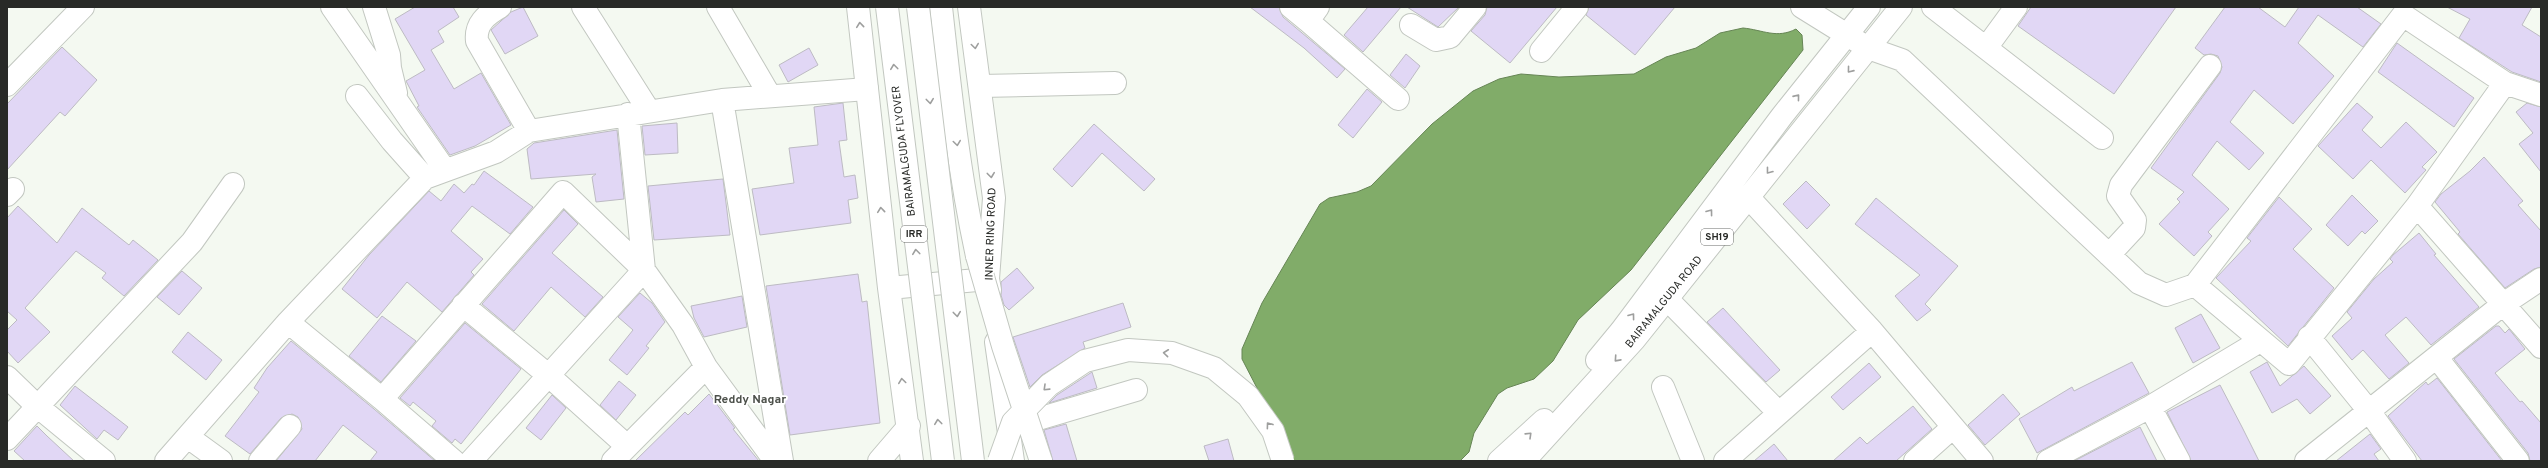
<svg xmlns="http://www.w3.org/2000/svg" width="2548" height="468" font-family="Overpass,sans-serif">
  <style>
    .water { fill: #81ac69; stroke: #668555 }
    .building { fill: #e1d7f5; stroke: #bdbbc3 }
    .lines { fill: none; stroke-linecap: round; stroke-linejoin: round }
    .minor-casing { stroke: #c2c7c0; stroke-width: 24 }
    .major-casing { stroke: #c2c7c0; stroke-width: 24 }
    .highway-casing { stroke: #c2c7c0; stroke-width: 24 }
    .minor { stroke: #fff; stroke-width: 22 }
    .major { stroke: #fff; stroke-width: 22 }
    .highway { stroke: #fff; stroke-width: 22 }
    .highway-bridge-casing { stroke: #c2c7c0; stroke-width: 24; stroke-linecap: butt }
    .highway-bridge { stroke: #fff; stroke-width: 22 }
    .oneway { stroke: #9e9f9e }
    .labels { text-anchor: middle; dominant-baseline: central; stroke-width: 3.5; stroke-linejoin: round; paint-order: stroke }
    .shield { fill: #fff; stroke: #686a68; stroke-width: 1 }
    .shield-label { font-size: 10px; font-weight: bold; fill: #282a27 }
    .street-label { font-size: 11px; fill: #282a27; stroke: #fff }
    .neighbourhood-label { font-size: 12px; font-weight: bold; fill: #4c504a; stroke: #fff }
  </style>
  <rect width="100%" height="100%" fill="#f4f9f1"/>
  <!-- water -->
  <path class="water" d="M1743,28C1763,30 1777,39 1796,29L1802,35L1803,50L1631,270L1578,320L1553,361L1534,379L1507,388L1498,394L1474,433L1469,452L1460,461H1276L1262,425L1257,388L1242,359V349L1262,303L1320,204L1329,198L1357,192L1371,186L1432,124L1473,91L1499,79L1521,74L1559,77L1634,74L1666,57L1696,48L1720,33Z"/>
  <!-- building -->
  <path class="building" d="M415,7H453L459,17L438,31L444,42L431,50L454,89L481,73L511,125L475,146L450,155L417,107L419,106L406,81L425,70L395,19Z
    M523,7L538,36L505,54L491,30L511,12Z
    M1250,7H1279L1283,17L1345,69L1337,78L1304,48Z
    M1368,7H1401L1363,52L1344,35Z
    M1407,7H1459L1438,27Z
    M1487,7H1557L1510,63L1471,31L1485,15Z
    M1589,7H1675L1635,55L1586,15Z
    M2031,7H2176L2114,94L2018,26Z
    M2225,7H2258L2285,27L2299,7H2357L2381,24L2363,47L2318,15L2298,43L2334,76L2293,124L2254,90L2230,122L2264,153L2249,170L2217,141L2192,175L2229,209L2208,232L2212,236L2194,256L2159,224L2180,202L2177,199L2184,192L2151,168L2220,73L2222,67L2218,56L2211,54L2204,55L2195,48Z
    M2447,7H2532L2522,25L2541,37V82L2512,72L2459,38L2470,19Z
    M2397,43L2474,98L2454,127L2378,72Z
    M62,47L97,80L65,116L60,112L7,170V104Z
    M809,48L818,65L788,82L779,65Z
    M1406,54L1420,66L1405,88L1390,75Z
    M1367,89L1382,102L1353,138L1338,125Z
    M843,103L847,140L839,141L844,177L855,175L858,198L848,200L851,223L760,235L752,189L794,183L789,148L818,145L814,107Z
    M2357,103L2373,117L2362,130L2381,148L2406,122L2437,152L2422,167L2426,170L2405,193L2371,160L2353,179L2318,146Z
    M2527,103L2541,107V172L2519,144L2533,133L2516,112Z
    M677,123L678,153L645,155L642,126Z
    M1094,124L1155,179L1144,191L1102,153L1072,187L1053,169Z
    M617,130L624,199L596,202L592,177L596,174L531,179L527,149L534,143Z
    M2484,157L2523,201L2518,205L2541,231V267L2534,269L2505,288L2458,234L2460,232L2435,202L2441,194L2470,171Z
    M484,171L533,207L510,234L472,206L451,231L483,259L471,272L474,275L442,312L407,282L377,318L342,289L369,255L429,191L441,201L454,184L464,193L472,184L474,185Z
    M723,179L730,235L654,240L648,186Z
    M1806,181L1830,205L1807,229L1783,204Z
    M2352,195L2378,221L2365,234L2362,231L2348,246L2326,225Z
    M2279,197L2312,229L2293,249L2334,288L2288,346L2216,278L2251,241L2247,238Z
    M1876,198L1958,266L1925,304L1931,310L1917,321L1895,296L1920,275L1855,224Z
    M18,206L57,243L82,208L129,245L133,240L158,260L124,296L102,278L106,273L76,251L25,308L50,332L18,363L7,351V330L17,320L7,311V218Z
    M564,210L578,224L552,253L603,297L585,317L551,287L514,331L482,304Z
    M2419,233L2436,254L2434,255L2479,307L2431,345L2406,317L2385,335L2409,363L2389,379L2363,350L2352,360L2332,336L2352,318L2347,312L2374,279L2393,262L2390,259L2393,255Z
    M1017,268L1034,288L1009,310L1004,305L1001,295V282Z
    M182,271L202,288L179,315L157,297Z
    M858,274L862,302L867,301L880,423L790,435L766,286Z
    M640,293L652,303L665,322L646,346L649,348L627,375L609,360L633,330L618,317Z
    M742,296L747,327L704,337L694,318L691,306Z
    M1123,303L1131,327L1083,342L1085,348L1042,375L1030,387L1013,337Z
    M1723,308L1780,370L1766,382L1707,322Z
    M2201,314L2220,348L2193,363L2175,328Z
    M382,316L416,341L381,382L349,356Z
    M465,323L521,369L461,444L455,439L452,443L432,426L436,421L413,402L410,406L400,398Z
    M2496,326H2499L2505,333L2509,329L2525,349L2495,373L2520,402L2522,401L2541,423V461H2530L2528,453L2454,359Z
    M188,332L222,360L206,380L172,352Z
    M291,341L374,409L435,461H370L377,452L343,425L315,461H276L302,429L298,417L292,414L281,418L250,454L225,436L259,392L254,388L267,368Z
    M2132,362L2149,393L2037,453L2019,419L2072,387L2074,391Z
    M2267,362L2280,386L2304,366L2331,396L2310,414L2297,399L2272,413L2250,372Z
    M1869,363L1881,377L1843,410L1831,397Z
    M1092,372L1097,388L1049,403L1057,395Z
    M2437,378L2502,461H2422L2403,436L2388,416L2426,382L2428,385Z
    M619,381L636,395L616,420L600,405Z
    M2220,385L2242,427L2259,461H2191L2167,412Z
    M75,386L128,427L118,440L104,430L97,439L60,405Z
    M709,394L735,428L733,429L759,461H635L685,412L688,415Z
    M2003,394L2020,414L1985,445L1968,425Z
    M552,395L566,408L541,440L526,428Z
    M1913,406L1932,429L1896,461H1833L1860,437L1867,444Z
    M1066,424L1077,461H1053L1044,430Z
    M37,426L47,436L74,461H25L14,451Z
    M2140,427L2157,461H2076V460Z
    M2370,434L2381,449L2374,454L2379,461H2336Z
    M1228,439L1234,461H1209L1204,446Z
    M1774,444L1788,461H1754Z"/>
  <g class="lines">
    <!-- minor casing -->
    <g class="minor-casing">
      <path id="minor" d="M332,7L445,170
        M374,7L389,55L390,68L396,93
        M500,7C486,15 475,24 477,41L529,131
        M583,7L649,111
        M718,7L770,96
        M1291,7L1308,21
        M1318,7L1308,21L1398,99
        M1802,7L1868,48L1902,60L2139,283L2166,295L2195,285L2403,15L2505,83L2541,95
        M1933,7L2102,138
        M1411,25L1436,40L1450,37L1475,7
        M1986,48L2016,7
        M1541,51L1577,7
        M7,85L83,7
        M980,86L1115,83
        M357,96L392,141L425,178
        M7,195L13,189
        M1749,198L1872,331L1982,461
        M2417,206L2541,347
        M2109,255L2134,228L2135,220L2118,196L2121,185L2210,66
        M2195,285L2289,364L2417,206L2505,83
        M1667,299L1779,413
        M463,305L548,375L627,446
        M2309,337L2369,411L2405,461
        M2437,358L2518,461
        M7,377L37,406L104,461
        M1663,387L1693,461
        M382,399L288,322L425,178L496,152L529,131L722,100
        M2150,407L2179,461
        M1011,427L1136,390
        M188,437L221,461
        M7,439L192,242L233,184
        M166,461L288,322
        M260,461L290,426
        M454,461L382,399L563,192L644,270L683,325L706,367L775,461
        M471,461L644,270L628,114
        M613,461L706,367
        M782,461L722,100L867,89
        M1725,461L1872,331
        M1915,461L1952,428
        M2048,461L2150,407L2260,341
        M2306,461L2502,305L2541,279"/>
    </g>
    <!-- major casing -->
    <g class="major-casing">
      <path id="major" d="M858,7L889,288L912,461
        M969,7L994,198L988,279L990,290
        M889,288L988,279
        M996,342L1013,461
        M1597,360L1621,331L1782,116L1869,7
        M879,461L909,426
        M1499,461L1544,420
        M1524,461L1634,340L1901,7"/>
    </g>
    <!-- highway casing -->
    <g class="highway-casing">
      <path id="highway" d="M941,7C950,90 959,174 977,256"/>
    </g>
    <!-- minor -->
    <use href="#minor" class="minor"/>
    <!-- major -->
    <use href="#major" class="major"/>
    <!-- highway -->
    <use href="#highway" class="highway"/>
    <!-- highway-bridge casing -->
    <g class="highway-bridge-casing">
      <path id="highway-bridge" d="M887,7L943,461
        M918,7L973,461
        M977,256L1003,346L1041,461
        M999,461L1013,422L1049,385L1085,361L1128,350L1172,353L1214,368L1248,396L1273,431L1283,461"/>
    </g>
    <!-- highway-bridge -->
    <use href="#highway-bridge" class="highway-bridge"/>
  </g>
  <!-- one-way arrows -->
  <defs><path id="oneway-chevron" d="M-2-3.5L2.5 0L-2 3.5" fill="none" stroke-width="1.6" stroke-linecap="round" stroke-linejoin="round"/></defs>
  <g class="oneway">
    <use href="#oneway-chevron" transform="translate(860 25) rotate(-96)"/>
    <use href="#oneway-chevron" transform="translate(975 46) rotate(82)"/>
    <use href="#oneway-chevron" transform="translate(894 67) rotate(-97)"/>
    <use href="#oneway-chevron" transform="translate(1850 70) rotate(129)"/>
    <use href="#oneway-chevron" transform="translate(1797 97) rotate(-51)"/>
    <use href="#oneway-chevron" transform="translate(930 101) rotate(83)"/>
    <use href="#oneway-chevron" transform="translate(957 143) rotate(82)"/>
    <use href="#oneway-chevron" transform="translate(1769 171) rotate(128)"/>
    <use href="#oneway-chevron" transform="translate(991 175) rotate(83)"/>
    <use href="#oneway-chevron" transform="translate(881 210) rotate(-96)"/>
    <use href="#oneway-chevron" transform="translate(1710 212) rotate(-53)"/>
    <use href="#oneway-chevron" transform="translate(916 252) rotate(-97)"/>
    <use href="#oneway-chevron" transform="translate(957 314) rotate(83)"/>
    <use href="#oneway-chevron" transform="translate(1632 316) rotate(-53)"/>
    <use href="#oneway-chevron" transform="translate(1166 353) rotate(-174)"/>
    <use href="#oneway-chevron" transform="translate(1617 359) rotate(132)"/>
    <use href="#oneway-chevron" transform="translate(902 381) rotate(-98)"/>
    <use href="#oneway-chevron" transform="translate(1046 388) rotate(136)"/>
    <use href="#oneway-chevron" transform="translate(938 422) rotate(-97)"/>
    <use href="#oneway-chevron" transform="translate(1269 425) rotate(-126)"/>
    <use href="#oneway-chevron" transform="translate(1529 435) rotate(-44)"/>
  </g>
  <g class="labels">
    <!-- shield labels -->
    <g class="shield">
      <rect x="901" y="226" width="26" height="16" rx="3"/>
      <rect x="1701" y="229" width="32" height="16" rx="3"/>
    </g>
    <g class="shield-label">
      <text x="914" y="234">IRR</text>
      <text x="1717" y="237">SH19</text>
    </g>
    <!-- street labels -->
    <g class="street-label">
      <text transform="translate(904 151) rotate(-97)">BAIRAMALGUDA FLYOVER</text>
      <text transform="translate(991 234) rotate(-88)">INNER RING ROAD</text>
      <text transform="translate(1664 302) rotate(-51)">BAIRAMALGUDA ROAD</text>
    </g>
    <!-- neighbourhood labels -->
    <g class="neighbourhood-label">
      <text x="750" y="400">Reddy Nagar</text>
    </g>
  </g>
  <!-- border -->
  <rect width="2548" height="468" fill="none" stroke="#282a27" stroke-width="16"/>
</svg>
